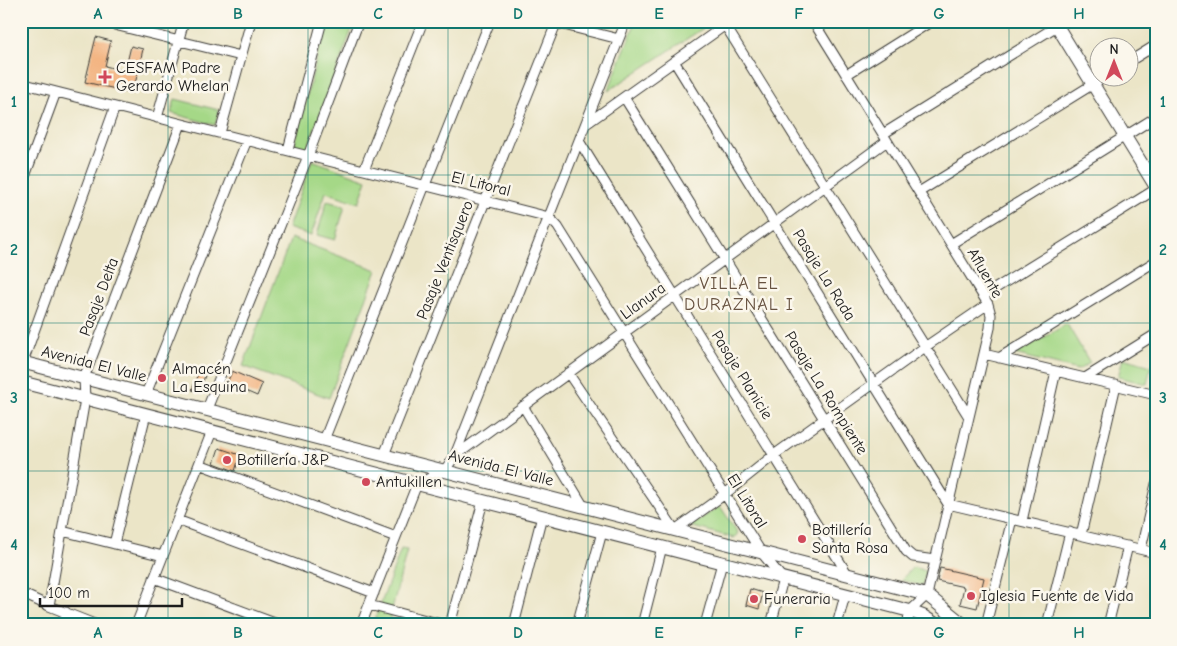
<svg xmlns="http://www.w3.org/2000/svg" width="1177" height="646" font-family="'Comic Neue',sans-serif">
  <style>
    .green { fill: #a5d887; stroke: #607a52 }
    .building { fill: #f3b583 }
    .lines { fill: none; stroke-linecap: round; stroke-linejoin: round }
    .street-casing { stroke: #3b3a36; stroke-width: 11 }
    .secondary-casing { stroke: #3b3a36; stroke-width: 14 }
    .street { stroke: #fff; stroke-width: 9 }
    .secondary { stroke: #fff; stroke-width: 12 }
    .grid { fill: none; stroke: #0f766e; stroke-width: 1; stroke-opacity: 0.55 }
    .poi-dot { fill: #d1495b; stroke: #fbf7ec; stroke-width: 2 }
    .labels { text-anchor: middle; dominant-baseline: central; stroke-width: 5; stroke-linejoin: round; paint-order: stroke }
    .poi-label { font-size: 16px; fill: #1c1c1c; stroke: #fbf7ec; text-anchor: start }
    .street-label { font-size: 16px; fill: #1c1c1c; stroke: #fbf7ec }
    .neighbourhood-label { font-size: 18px; letter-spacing: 1px; fill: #675240; stroke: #fbf7ec }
    .neatline { fill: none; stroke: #0f766e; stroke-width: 2 }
    .grid-label { font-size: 16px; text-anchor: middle; font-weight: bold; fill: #0f766e }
  </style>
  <rect width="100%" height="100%" fill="#fbf7ec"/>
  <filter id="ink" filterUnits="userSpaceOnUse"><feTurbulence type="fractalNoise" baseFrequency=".02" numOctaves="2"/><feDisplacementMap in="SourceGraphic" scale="10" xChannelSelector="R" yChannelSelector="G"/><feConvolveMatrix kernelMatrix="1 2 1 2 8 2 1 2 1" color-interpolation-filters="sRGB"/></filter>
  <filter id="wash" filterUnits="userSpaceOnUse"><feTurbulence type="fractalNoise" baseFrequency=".0096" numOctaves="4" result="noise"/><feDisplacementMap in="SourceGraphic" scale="20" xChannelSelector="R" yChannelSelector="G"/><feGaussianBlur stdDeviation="1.12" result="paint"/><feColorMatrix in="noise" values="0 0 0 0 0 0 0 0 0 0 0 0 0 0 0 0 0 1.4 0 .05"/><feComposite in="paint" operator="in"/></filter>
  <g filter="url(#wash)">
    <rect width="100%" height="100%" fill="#ebe5c7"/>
    <!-- green -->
    <path class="green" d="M326,21H355L307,150L294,147Z
      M636,21H714L608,91Z
      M175,99L219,110L215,125L171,113Z
      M312,160L367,180L359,203L326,192L311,236L288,228Z
      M327,201L345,206L335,240L317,235Z
      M291,238L377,270L329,398L243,366Z
      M1067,324L1090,363L1078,370L1015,354Z
      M1123,358L1151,366L1147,384L1118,377Z
      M720,506L738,533L734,538L690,526Z
      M401,549L407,550L388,625H373Z
      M913,567L926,571L922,586L901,580Z"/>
    <g id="blocks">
      <!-- building -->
      <path class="building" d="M96,37L111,41L105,66L125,71L131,46L143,49L133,93L85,82Z
        M200,368L207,370L199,392L192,390Z
        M232,371L262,384L257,396L227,383Z
        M219,448L240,455L235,471L214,463Z
        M940,568L984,578L977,608L960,604L964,587L937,581Z
        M750,589L763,593L759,609L746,605Z"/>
    </g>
  </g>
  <g filter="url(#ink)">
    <use href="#blocks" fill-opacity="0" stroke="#3b3a36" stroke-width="1"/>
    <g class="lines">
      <!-- street casing -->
      <g class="street-casing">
        <path id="street" d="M98,21L241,56
          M548,21L619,39
          M813,21L988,304L991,315L990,328L927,595L910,611L907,625
          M725,25L969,417
          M674,61L948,504L1156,553
          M1130,61L1156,45
          M846,75L932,21
          M21,83L549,217L558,227L761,552L783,579L771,625
          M624,97L906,551L913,557L935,560
          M157,118L184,21
          M586,124L731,21
          M220,133L251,21
          M883,134L1065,21
          M579,141L848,575
          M288,150L322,21
          M364,170L423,21
          M21,187L56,92
          M919,192L1103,78
          M951,244L1156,117
          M983,296L1156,189
          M984,354L1156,395
          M999,358L1156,261
          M23,362L115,107
          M568,373L675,530L725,494L774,455L925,347L988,304
          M1085,378L1156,334
          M146,394L247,140
          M523,406L584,507
          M207,409L308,156L359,21
          M324,440L490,21
          M384,455L557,21
          M455,455L626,21
          M199,464L396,537
          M177,520L374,593
          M1022,521L1056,371
          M62,531L163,556
          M1081,535L1116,385
          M114,544L146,414
          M1141,549L1156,484
          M154,578L280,625
          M21,593L49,606L97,625
          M369,605L445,625
          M49,606L85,399L84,378L181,124
          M61,625L66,612
          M136,625L212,431
          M361,625L417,484L444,471L455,456L887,141
          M450,625L483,501
          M514,625L542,516
          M577,625L602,532
          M642,625L662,547
          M705,625L722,563
          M837,625L845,595
          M986,625L1012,519
          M1047,625L1070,532
          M1108,625L1128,546"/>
      </g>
      <!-- secondary casing -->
      <g class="secondary-casing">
        <path id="secondary" d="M1054,21L1156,187
          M21,362L927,595L964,625
          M21,382L910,611L923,616L937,625"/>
      </g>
      <!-- street -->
      <use href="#street" class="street"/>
      <!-- secondary -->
      <use href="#secondary" class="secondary"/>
    </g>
  </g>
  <!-- grid -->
  <path class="grid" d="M168,21V625M308,21V625M448,21V625M588,21V625M729,21V625M869,21V625M1009,21V625M21,175H1156M21,323H1156M21,471H1156"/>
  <!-- markers -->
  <g class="poi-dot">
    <path d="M102.5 69.5h5v5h5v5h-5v5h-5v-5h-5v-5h5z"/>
    <circle cx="162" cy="378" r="5"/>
    <circle cx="227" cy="460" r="5"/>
    <circle cx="366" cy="482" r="5"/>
    <circle cx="802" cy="539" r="5"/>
    <circle cx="971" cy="596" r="5"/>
    <circle cx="754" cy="599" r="5"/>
  </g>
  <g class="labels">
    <!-- poi labels -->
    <g class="poi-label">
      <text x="116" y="68">CESFAM Padre<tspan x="116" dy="18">Gerardo Whelan</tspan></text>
      <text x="172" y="369">Almacén<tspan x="172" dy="18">La Esquina</tspan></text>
      <text x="237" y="460">Botillería J&amp;P</text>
      <text x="376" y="482">Antukillen</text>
      <text x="812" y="530">Botillería<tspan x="812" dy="18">Santa Rosa</tspan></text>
      <text x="981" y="596">Iglesia Fuente de Vida</text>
      <text x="764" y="599">Funeraria</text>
    </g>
    <!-- street labels -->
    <g class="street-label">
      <text transform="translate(481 184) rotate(14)">El Litoral</text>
      <text transform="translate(445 260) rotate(-68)">Pasaje Ventisquero</text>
      <text transform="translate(985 273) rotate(60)">Afluente</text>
      <text transform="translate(824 275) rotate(58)">Pasaje La Rada</text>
      <text transform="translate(99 297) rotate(-69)">Pasaje Delta</text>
      <text transform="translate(643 301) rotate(-36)">Llanura</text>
      <text transform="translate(94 364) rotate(14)">Avenida El Valle</text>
      <text transform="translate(742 375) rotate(58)">Pasaje Planicie</text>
      <text transform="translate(826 393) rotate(58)">Pasaje La Rompiente</text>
      <text transform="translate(501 468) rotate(14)">Avenida El Valle</text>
      <text transform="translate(747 501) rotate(58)">El Litoral</text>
    </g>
    <!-- neighbourhood labels -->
    <g class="neighbourhood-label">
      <text x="739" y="283">VILLA EL<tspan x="739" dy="21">DURAZNAL I</tspan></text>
    </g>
  </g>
  <!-- margin -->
  <rect width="1177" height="646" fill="none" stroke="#fbf7ec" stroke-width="55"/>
  <!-- north arrow -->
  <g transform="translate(1114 62)"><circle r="24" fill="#fbf7ec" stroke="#a29f99"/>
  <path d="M0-4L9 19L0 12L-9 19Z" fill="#d1495b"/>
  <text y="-8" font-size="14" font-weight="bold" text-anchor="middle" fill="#1c1c1c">N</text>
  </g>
  <!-- scale -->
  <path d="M40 598v8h142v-8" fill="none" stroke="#1c1c1c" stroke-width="2.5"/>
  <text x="48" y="598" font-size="15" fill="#1c1c1c" stroke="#fbf7ec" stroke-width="4" paint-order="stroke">100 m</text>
  <rect x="28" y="28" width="1122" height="590" class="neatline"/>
  <g class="grid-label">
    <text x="98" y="19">A</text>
    <text x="238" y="19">B</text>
    <text x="378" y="19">C</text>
    <text x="518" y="19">D</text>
    <text x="659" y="19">E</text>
    <text x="799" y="19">F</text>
    <text x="939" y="19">G</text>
    <text x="1079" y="19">H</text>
    <text x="14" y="107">1</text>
    <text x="1163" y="107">1</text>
    <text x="14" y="255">2</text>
    <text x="1163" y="255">2</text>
    <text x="14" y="403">3</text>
    <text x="1163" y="403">3</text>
    <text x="14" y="550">4</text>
    <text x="1163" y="550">4</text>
    <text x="98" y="638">A</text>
    <text x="238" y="638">B</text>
    <text x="378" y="638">C</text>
    <text x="518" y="638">D</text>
    <text x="659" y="638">E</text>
    <text x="799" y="638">F</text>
    <text x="939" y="638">G</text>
    <text x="1079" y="638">H</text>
  </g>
</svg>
